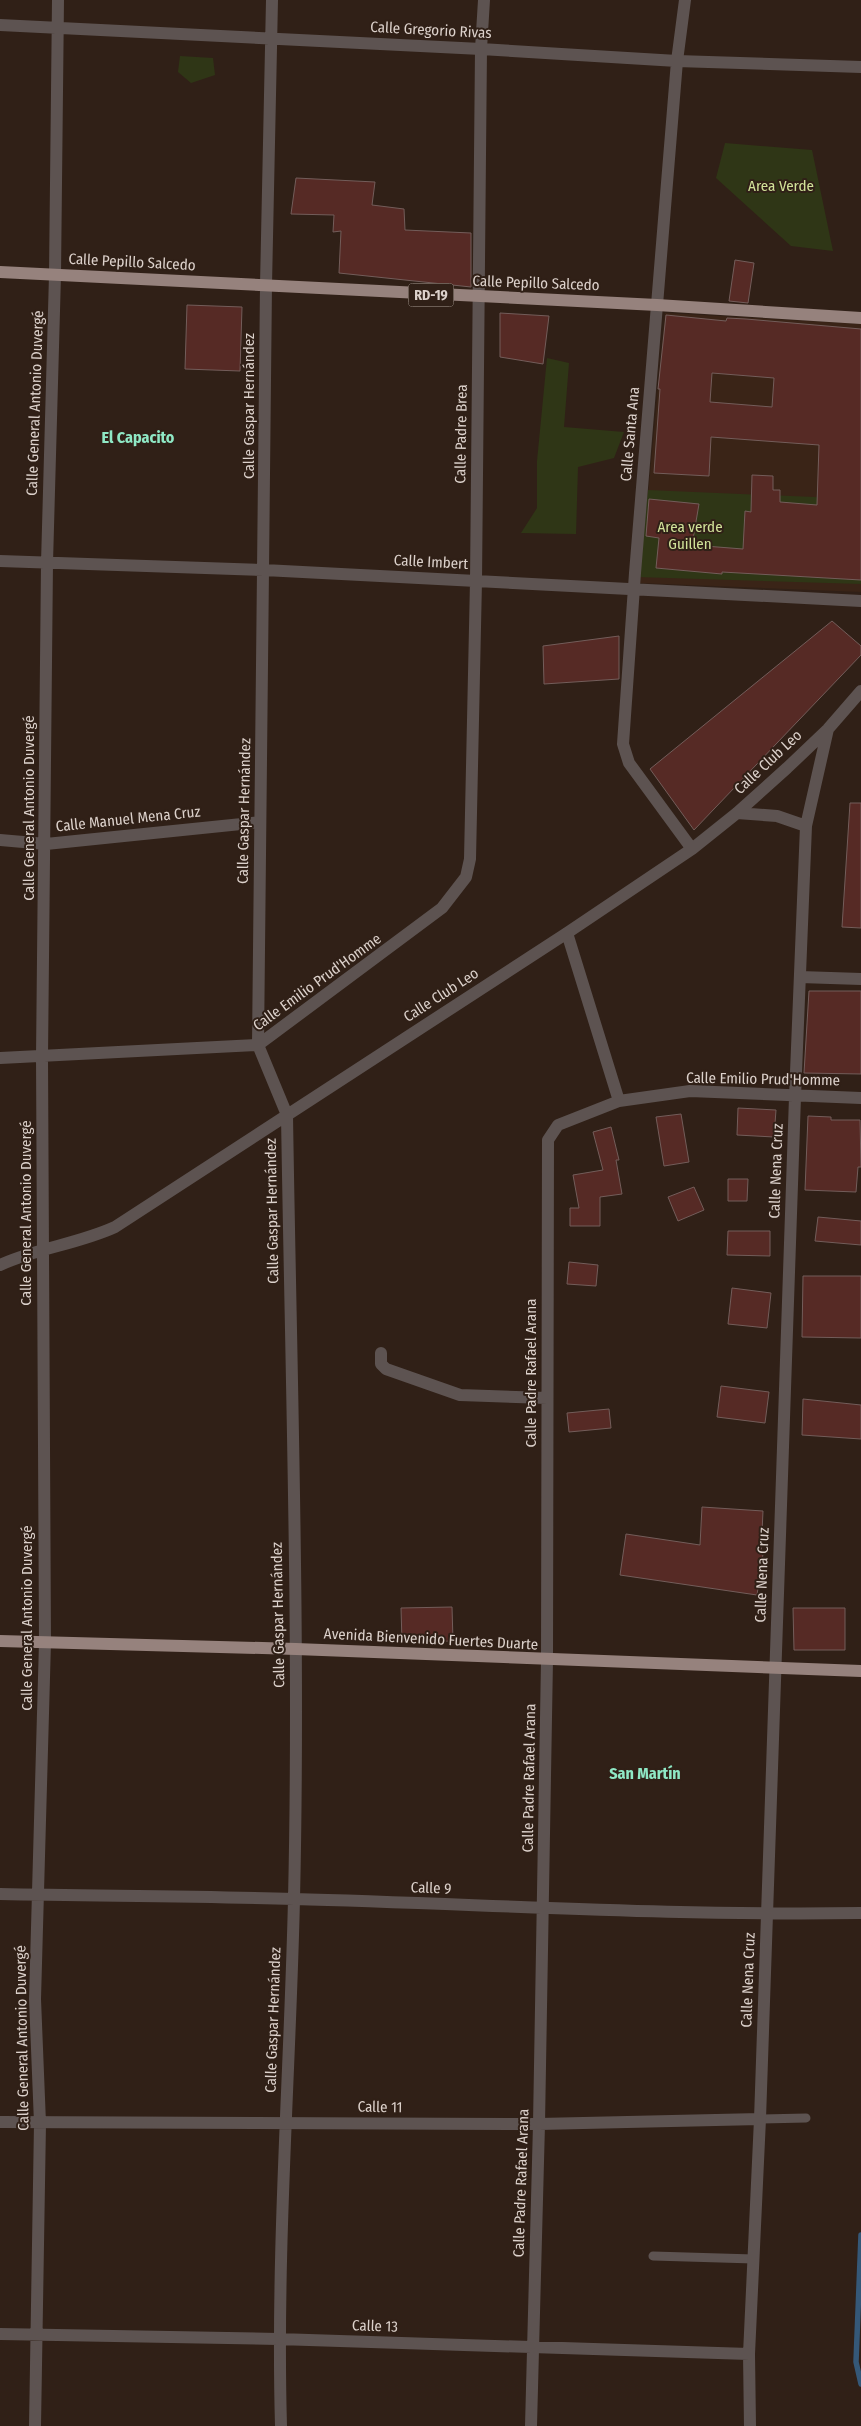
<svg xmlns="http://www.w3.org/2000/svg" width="861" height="2426" font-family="'Fira Sans Condensed',sans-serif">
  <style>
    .built { fill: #3a2417 }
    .green { fill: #2f3616 }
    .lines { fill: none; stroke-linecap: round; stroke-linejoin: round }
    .stream { stroke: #355878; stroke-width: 5.5 }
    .building { fill: #562a25; stroke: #735d5a; fill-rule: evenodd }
    .service { stroke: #5d5351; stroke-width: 9 }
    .minor { stroke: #5d5351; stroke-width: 12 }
    .primary { stroke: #96827d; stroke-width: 12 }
    .labels { text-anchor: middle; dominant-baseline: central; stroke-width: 4; stroke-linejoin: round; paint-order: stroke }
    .shield { fill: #302017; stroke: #a89c95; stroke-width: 1 }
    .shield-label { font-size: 14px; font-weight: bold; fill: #dcd1cb }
    .street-label { font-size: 15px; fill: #dcd1cb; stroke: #302017 }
    .park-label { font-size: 15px; fill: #d1e299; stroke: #302017 }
    .neighbourhood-label { font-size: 16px; font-weight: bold; fill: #8fe8c5; stroke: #302017 }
  </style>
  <rect width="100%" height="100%" fill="#302017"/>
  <!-- built -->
  <path class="built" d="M665,313L861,324V592L640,583Z"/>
  <!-- green -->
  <path class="green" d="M180,56L213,58L215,75L191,83L178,72Z
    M725,143L812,150L833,251L791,246L716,178Z
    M547,358L569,363L564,427L624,432L614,458L578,467L576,534L521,533L537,508V461Z
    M648,490L861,499V584L636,577Z"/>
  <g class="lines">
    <!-- stream -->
    <path class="stream" d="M861,2235L856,2362L861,2384"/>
  </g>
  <!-- building -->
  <path class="building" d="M296,178L375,182L372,205L404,209L405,230L471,233V287L339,273L341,231L333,232L334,215L291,214Z
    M735,260L754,263L748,303L729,301Z
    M187,305L242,307L240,371L185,369Z
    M500,313L549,316L543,364L500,357Z
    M666,315L726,321L727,318L746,319L861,329V580L722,572V574L656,568L659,538L646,536L649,499L699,504L692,545L743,549L745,511L751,512L752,475L773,476V490H780V502L817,505L819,445L711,437L709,476L654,473L660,389H658ZM712,373L774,378L772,407L710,402Z
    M832,621L861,646V655L694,830L650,769Z
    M619,636V679L544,684L543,646Z
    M850,803H861V928L842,927Z
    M809,991H861V1074L804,1073Z
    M738,1108L776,1110L774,1137L737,1135Z
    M681,1114L689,1162L664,1166L656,1117Z
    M808,1116L831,1117V1120H860L861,1167H858L856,1192L805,1190Z
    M611,1127L619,1160H616L622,1194L600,1197V1226H570V1208H579L573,1175L603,1170L593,1132Z
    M728,1179H748L747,1201H728Z
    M694,1187L704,1210L678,1221L668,1197Z
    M818,1217L861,1221V1245L815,1241Z
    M728,1231H770V1256L727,1255Z
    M569,1262L598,1265L596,1286L567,1284Z
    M803,1276H861V1338L802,1337Z
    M732,1288L771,1293L767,1328L728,1324Z
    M721,1386L769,1392L765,1423L717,1417Z
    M803,1399L861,1405V1439L802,1435Z
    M609,1409L611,1428L569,1432L567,1413Z
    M702,1507L763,1511L761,1554H763L757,1595L620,1575L626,1534L700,1545Z
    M452,1607L453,1641L402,1642L401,1608Z
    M793,1608H845V1650H794Z"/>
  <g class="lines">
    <!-- service -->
    <path class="service" d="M760,2119L806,2118
      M653,2256L754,2259"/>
    <!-- minor -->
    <path class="minor" d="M272,0L266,285L258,1045L287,1115C291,1376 300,1638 294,1899C290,2075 276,2250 281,2426
      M685,0L677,61L635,573L623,744L629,763L692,849
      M0,25L481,49L677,61L861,67
      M0,561L264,570L861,601
      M737,813L777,816L806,826
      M0,840L46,844L260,822
      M567,933L619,1101
      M800,977L861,979
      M0,1058L258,1045L442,908L466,877L470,859L476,581L481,49L484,0
      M0,1265C37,1248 78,1244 115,1227L567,933L692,849L737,813L787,768L828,729L861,691
      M381,1353V1364L386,1369L460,1395L547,1398
      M0,1894C98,1896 196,1896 294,1899C483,1904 672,1916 861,1913
      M0,2122L539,2124L760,2119
      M0,2334L278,2339L749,2354
      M35,2426L40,2123L35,1999L45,1642L42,1057L47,563L55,275L58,0
      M531,2426L539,2124L547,1660L548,1140L558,1125L619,1101L690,1091L861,1098
      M750,2426L749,2354L760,2119L795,1097L806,826L828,729"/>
    <!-- primary -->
    <path class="primary" d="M0,272L657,305L861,318
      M0,1641L296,1649L861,1671"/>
  </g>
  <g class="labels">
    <!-- shield labels -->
    <rect class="shield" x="408.5" y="283.5" width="45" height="23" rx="4"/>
    <g class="shield-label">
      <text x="431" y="295">RD-19</text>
    </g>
    <!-- street labels -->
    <g class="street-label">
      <text transform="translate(431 30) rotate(3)">Calle Gregorio Rivas</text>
      <text transform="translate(132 262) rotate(3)">Calle Pepillo Salcedo</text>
      <text transform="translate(536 283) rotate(2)">Calle Pepillo Salcedo</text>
      <text transform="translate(35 403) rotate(-88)">Calle General Antonio Duvergé</text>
      <text transform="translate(249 406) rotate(-90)">Calle Gaspar Hernández</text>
      <text transform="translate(461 434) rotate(-89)">Calle Padre Brea</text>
      <text transform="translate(630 434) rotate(-85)">Calle Santa Ana</text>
      <text transform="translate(431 562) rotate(3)">Calle Imbert</text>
      <text transform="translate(768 762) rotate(-43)">Calle Club Leo</text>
      <text transform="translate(29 808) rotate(-90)">Calle General Antonio Duvergé</text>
      <text transform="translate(244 811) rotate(-89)">Calle Gaspar Hernández</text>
      <text transform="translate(128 819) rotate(-6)">Calle Manuel Mena Cruz</text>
      <text transform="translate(317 982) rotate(-36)">Calle Emilio Prud'Homme</text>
      <text transform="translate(441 995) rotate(-33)">Calle Club Leo</text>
      <text transform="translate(763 1079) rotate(1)">Calle Emilio Prud'Homme</text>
      <text transform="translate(776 1171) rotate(-88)">Calle Nena Cruz</text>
      <text transform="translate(272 1211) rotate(-91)">Calle Gaspar Hernández</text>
      <text transform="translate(26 1213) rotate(-90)">Calle General Antonio Duvergé</text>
      <text transform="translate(531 1373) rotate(-90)">Calle Padre Rafael Arana</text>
      <text transform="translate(762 1575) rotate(-88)">Calle Nena Cruz</text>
      <text transform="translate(278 1615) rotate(-91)">Calle Gaspar Hernández</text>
      <text transform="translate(27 1618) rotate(-90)">Calle General Antonio Duvergé</text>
      <text transform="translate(431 1639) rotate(3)">Avenida Bienvenido Fuertes Duarte</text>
      <text transform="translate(529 1778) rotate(-89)">Calle Padre Rafael Arana</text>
      <text transform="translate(431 1888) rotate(2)">Calle 9</text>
      <text transform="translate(748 1980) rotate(-88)">Calle Nena Cruz</text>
      <text transform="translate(273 2020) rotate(-88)">Calle Gaspar Hernández</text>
      <text transform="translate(22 2038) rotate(-91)">Calle General Antonio Duvergé</text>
      <text transform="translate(380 2107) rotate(1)">Calle 11</text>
      <text transform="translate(521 2183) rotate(-88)">Calle Padre Rafael Arana</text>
      <text transform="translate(375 2326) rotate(2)">Calle 13</text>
    </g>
    <!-- park labels -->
    <g class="park-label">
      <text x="781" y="186">Area Verde</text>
      <text x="690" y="527">Area verde<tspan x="690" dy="17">Guillen</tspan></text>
    </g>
    <!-- neighbourhood labels -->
    <g class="neighbourhood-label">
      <text x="138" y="437">El Capacito</text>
      <text x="645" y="1773">San Martín</text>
    </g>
  </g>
</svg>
